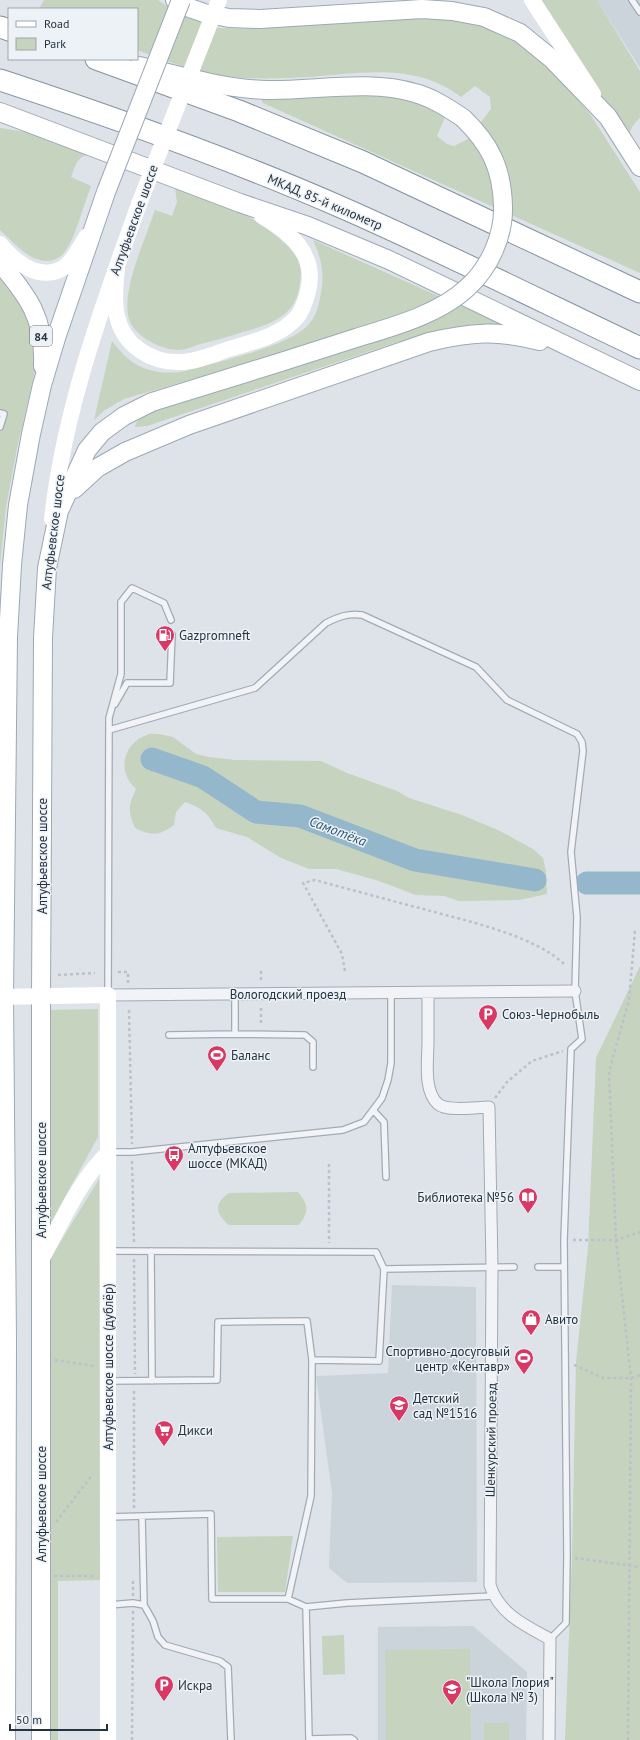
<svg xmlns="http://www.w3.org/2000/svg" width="640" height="1740" font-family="'PT Sans',sans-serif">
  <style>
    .built { fill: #cbd3db }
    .green { fill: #c6d3be }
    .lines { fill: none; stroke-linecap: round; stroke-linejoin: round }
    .river { stroke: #95b7cc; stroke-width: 23 }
    .lane-casing { stroke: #a2abb3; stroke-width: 8 }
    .street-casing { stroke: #a2abb3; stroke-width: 13 }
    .primary-casing { stroke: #9ca9b5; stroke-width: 20 }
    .highway-casing { stroke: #8493a0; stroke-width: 23 }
    .path { stroke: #bcc1c8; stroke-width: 2.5; stroke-dasharray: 3 3; stroke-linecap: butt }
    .lane { stroke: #f1f3f7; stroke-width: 5.5 }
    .street { stroke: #f1f3f7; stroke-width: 11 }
    .secondary { stroke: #fff; stroke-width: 16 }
    .primary { stroke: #fff; stroke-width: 18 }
    .highway { stroke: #fff; stroke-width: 21 }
    .primary-bridge-casing { stroke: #9ca9b5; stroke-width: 20; stroke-linecap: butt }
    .secondary-bridge { stroke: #fff; stroke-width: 16 }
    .primary-bridge { stroke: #fff; stroke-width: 18 }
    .labels { text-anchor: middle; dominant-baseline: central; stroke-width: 3; stroke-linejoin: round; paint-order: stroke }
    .shield { fill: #edf2f6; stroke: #626c77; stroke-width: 1 }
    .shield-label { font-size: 12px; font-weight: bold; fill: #263341 }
    .street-label { font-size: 13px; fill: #263341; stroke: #edf2f6 }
    .poi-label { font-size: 13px; fill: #263341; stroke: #edf2f6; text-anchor: start }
    .water-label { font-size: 14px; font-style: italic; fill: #2c5878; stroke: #edf2f6 }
  </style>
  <rect width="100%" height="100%" fill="#dde3e9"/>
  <!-- built -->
  <path class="built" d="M597,0H640V68Z
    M392,1285L476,1287L477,1582L347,1583L329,1568L332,1493L316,1376L388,1373Z
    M473,1626L527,1672L526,1740H378V1627Z"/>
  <!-- green -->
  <path class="green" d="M44,0H158L180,15L202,23L219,28L255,29L412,16L476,22L518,41L559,78L590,114L640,192V273L263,103L261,98C318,96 396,82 445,117L437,136L447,144L454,146L468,139L491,109L490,97L475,86L461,97C416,62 361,73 309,77C288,78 266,79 245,78C206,76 174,64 137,50V9H39Z
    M537,0H597L640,71V118C632,125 629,131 628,141Z
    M0,128L32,133L89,154C77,157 75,166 71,177L91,186C87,197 83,209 79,221C71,242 64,270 34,258C21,252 10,239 0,230Z
    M175,188C191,193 208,198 224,204C243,211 296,244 300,265C302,272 300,282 299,289C294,317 268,325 243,332C228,337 212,341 197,345C192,347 185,350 179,350C160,350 131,335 128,315C123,286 146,238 155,210L172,216L177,202Z
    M313,240L503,325L464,326L397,342L147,426L135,427C138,411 163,409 176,404C211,389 244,371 278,354L124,399L105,410L94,420L112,341C131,367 150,375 181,372C212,363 290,347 309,324C317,315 319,304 321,293C325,274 321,257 313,240Z
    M0,273L34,321L39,354L17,448L6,507L0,566Z
    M159,734L173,737L196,754L209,757L235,760L321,761L347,773L397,791L409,798L462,815L498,830L533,849L543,858L546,871L547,894L519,900L459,901L444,896L416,895L376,880L336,869H309L281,858L247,837L216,828C208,813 202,808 185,802L176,812L174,825C159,836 152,836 135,828C128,812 128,806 136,789C133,786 130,783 128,779C119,762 128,741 147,735C150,733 156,734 159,734Z
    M640,966V1740H565L572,1556L576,1362L588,1248L596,1058Z
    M98,1009V1137L49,1226L50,1010Z
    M99,1179L100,1580L58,1581V1740H50V1259Z
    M298,1192C309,1205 309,1212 299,1225H229C216,1214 213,1204 229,1193Z
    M293,1536L285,1592H218L217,1537Z
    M344,1635L345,1674L323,1675L322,1636Z
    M470,1649L471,1740H386L385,1650Z
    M484,1723H509V1740H484Z"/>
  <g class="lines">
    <!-- river -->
    <path class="river" d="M152,759L203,777L256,812L300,816L415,860L535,880
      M587,883H640"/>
    <!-- lane casing -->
    <g class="lane-casing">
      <path id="lane" d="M632,0L640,12
        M0,413L4,414L0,427
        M115,704L127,683H170L172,635
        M109,730L255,688L326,623C338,617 348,613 362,615L476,667L507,700L577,734L582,742L583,751L571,852L577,917L575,991L582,1039L571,1049L564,1240L567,1556L566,1623L550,1639
        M108,994L109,718L121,674V602L132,588L164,603L171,620
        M235,1034L305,1035L313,1042V1067
        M169,1035L235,1034V994
        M373,1110L384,1122L386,1177
        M109,1152H132L343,1130L364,1122L382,1098L388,1080L391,1063V993
        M109,1251L376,1252L384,1269L514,1267
        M151,1251L152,1381
        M538,1267H564
        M109,1381L217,1380L218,1322L307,1321L312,1360L379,1361L384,1269
        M109,1517L211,1514L212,1599H288L306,1607L347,1603L493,1596
        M142,1517L144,1605
        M288,1599L311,1496L312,1360
        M109,1605L133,1603L144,1605L153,1621L158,1637L165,1645L220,1661L228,1667L231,1740
        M306,1607L309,1739L351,1738L354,1740"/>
    </g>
    <!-- street casing -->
    <g class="street-casing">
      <path id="street" d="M428,993C428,1009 428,1025 428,1042C428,1059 423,1091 438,1104C447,1112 476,1107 489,1107L492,1267L490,1585C499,1614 526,1626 550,1639L549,1740
        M108,995L575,991"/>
    </g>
    <!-- primary casing -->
    <g class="primary-casing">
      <path id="primary" d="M175,0L184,6L204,13L229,18L260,19L422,9L452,11L484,17L520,33L552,59L608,117L640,167
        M139,66C181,76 225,89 267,90C315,91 369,79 415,93C433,98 448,108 463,118
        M0,112L240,203L308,226L389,260L640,381
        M0,263C29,297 45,319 43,366
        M74,489L97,468L125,452L189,425L429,342C471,332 497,330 540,341
        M6,1740L7,1341L4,997L8,637L12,565L18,505L31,434L42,385L57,335L106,192
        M41,1740V997L43,638L47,568L59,511L87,450L102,432L124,416L152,402L281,362"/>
    </g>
    <!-- highway casing -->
    <g class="highway-casing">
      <path id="highway" d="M0,27L9,30
        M96,59L239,111L363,162L640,292
        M0,80C116,118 231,159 343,208C443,252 541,301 640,348"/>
    </g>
    <!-- path -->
    <path class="path" d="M261,971V983
      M345,971L342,954L303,883L315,880C352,890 389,900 427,910C467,921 537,936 566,966
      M118,972H128V984
      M58,975L95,973
      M261,1008V1026
      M129,1010L132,1144
      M495,1098L507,1082L532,1061L563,1051
      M132,1161L134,1244
      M329,1164V1243
      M573,1240H616L640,1232
      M134,1259L135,1374
      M55,1360L94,1366
      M574,1365L603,1378H631L640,1375
      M134,1508V1389
      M56,1522L93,1474
      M575,1558L640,1567
      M54,1576H95
      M133,1596V1581
      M132,1740L133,1611
      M628,1740L631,1378L616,1240L609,1072L629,1000L635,930"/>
    <!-- lane -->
    <use href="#lane" class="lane"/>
    <!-- street -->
    <use href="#street" class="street"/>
    <!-- secondary -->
    <path class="secondary" d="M532,0L593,94
      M0,244C15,262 39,282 63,268C72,263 81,245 87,236
      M117,267C116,283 113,300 117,316C123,345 151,363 180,362C196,362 214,354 229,349C252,342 281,336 297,317C302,311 305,302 307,295C319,257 292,233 262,216
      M52,519C64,410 102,307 139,204
      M0,997L108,995V1740
      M41,1260C61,1224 79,1180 109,1152"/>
    <!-- primary -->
    <use href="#primary" class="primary"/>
    <!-- highway -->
    <use href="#highway" class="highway"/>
    <!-- primary-bridge casing -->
    <g class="primary-bridge-casing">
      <path id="primary-bridge" d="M106,192L181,0
        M281,362C306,354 331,346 356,338C392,327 440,314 468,287C490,267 504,235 503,206C502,168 490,144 463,118"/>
    </g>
    <!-- secondary-bridge -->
    <path class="secondary-bridge" d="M139,204L219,0"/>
    <!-- primary-bridge -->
    <use href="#primary-bridge" class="primary-bridge"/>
  </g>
  <!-- icons -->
  <defs>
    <g id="fuel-pin" transform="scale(1)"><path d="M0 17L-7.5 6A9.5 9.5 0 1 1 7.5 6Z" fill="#d93764" stroke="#edf2f6"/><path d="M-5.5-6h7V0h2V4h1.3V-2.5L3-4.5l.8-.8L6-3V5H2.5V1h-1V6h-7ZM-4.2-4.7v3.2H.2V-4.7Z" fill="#fff"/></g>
    <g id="parking-pin" transform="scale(1)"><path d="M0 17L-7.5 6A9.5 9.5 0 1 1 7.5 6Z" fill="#d93764" stroke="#edf2f6"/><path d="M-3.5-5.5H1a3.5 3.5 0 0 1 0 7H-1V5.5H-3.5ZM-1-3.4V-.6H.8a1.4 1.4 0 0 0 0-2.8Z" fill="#fff"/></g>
    <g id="stadium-pin" transform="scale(1)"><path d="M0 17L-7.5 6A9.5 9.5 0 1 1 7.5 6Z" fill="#d93764" stroke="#edf2f6"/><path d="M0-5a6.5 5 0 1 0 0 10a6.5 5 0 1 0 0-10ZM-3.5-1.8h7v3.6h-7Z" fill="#fff"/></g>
    <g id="bus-pin" transform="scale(1)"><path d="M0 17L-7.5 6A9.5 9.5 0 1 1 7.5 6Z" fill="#d93764" stroke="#edf2f6"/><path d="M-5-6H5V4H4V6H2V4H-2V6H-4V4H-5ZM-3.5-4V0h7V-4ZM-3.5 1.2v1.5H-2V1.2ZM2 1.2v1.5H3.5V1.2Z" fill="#fff"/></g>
    <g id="library-pin" transform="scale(1)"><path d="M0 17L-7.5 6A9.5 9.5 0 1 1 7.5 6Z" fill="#d93764" stroke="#edf2f6"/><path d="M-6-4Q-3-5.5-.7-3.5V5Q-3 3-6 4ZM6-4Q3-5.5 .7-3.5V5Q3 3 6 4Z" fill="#fff"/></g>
    <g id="shop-pin" transform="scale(1)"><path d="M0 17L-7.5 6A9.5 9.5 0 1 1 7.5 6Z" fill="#d93764" stroke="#edf2f6"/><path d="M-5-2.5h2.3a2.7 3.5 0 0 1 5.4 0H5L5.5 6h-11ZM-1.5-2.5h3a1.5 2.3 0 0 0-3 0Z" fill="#fff"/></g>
    <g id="school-pin" transform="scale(1)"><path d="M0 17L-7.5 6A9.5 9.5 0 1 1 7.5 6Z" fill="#d93764" stroke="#edf2f6"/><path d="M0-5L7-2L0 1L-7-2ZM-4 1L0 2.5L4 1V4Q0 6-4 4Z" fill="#fff"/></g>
    <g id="supermarket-pin" transform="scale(1)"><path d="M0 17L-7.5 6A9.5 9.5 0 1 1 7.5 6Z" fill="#d93764" stroke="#edf2f6"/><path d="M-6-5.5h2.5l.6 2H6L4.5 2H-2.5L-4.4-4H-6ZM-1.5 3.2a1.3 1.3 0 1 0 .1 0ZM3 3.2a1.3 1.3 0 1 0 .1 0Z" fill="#fff"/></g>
  </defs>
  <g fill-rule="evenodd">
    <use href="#fuel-pin" x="165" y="635"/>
    <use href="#parking-pin" x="488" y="1014"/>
    <use href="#stadium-pin" x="217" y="1055"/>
    <use href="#bus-pin" x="174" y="1155"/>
    <use href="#library-pin" x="528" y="1197"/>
    <use href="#shop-pin" x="531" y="1319"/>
    <use href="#stadium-pin" x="524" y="1358"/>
    <use href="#school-pin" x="399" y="1405"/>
    <use href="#supermarket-pin" x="164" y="1430"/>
    <use href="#parking-pin" x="164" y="1685"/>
    <use href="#school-pin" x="452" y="1689"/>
  </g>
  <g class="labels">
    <!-- shield labels -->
    <rect class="shield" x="30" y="326" width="22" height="20" rx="3"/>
    <g class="shield-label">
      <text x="41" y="336">84</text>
    </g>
    <!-- street labels -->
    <g class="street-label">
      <text transform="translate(325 202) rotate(23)">МКАД, 85-й километр</text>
      <text transform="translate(134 220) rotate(-70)">Алтуфьевское шоссе</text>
      <text transform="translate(53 532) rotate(-83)">Алтуфьевское шоссе</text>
      <text transform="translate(42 856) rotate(-90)">Алтуфьевское шоссе</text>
      <text x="288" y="994">Вологодский проезд</text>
      <text transform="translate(41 1180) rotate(-90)">Алтуфьевское шоссе</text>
      <text transform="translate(108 1367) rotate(-90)">Алтуфьевское шоссе (дублёр)</text>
      <text transform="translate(491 1440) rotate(-89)">Шенкурский проезд</text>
      <text transform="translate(41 1504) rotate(-90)">Алтуфьевское шоссе</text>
    </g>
    <!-- poi labels -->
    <g class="poi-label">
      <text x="179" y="635">Gazpromneft</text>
      <text x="502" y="1014">Союз-Чернобыль</text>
      <text x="231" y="1055">Баланс</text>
      <text x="188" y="1148">Алтуфьевское<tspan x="188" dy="15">шоссе (МКАД)</tspan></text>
      <text x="514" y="1197" text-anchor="end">Библиотека №56</text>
      <text x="545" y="1319">Авито</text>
      <text x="510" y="1351" text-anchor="end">Спортивно-досуговый<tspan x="510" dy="15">центр «Кентавр»</tspan></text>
      <text x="413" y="1398">Детский<tspan x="413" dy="15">сад №1516</tspan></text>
      <text x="178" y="1430">Дикси</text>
      <text x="466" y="1682">"Школа Глория"<tspan x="466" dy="15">(Школа № 3)</tspan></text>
      <text x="178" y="1685">Искра</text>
    </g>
    <!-- water labels -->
    <g class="water-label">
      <text transform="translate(338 831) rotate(21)">Самотёка</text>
    </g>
  </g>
  <!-- legend -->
  <rect x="8" y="8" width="130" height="52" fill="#edf2f6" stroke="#9da6ae"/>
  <rect x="16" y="21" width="20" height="6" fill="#ffffff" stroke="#9da6ae"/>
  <text x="44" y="28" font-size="12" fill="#263341">Road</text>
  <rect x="16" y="38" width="20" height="12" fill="#c6d3be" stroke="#9da6ae"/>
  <text x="44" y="48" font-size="12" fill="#263341">Park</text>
  <!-- scale -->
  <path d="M10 1724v6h97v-6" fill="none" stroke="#263341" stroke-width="2"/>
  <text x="16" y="1724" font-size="12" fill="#263341" stroke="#edf2f6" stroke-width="3" paint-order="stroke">50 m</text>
</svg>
